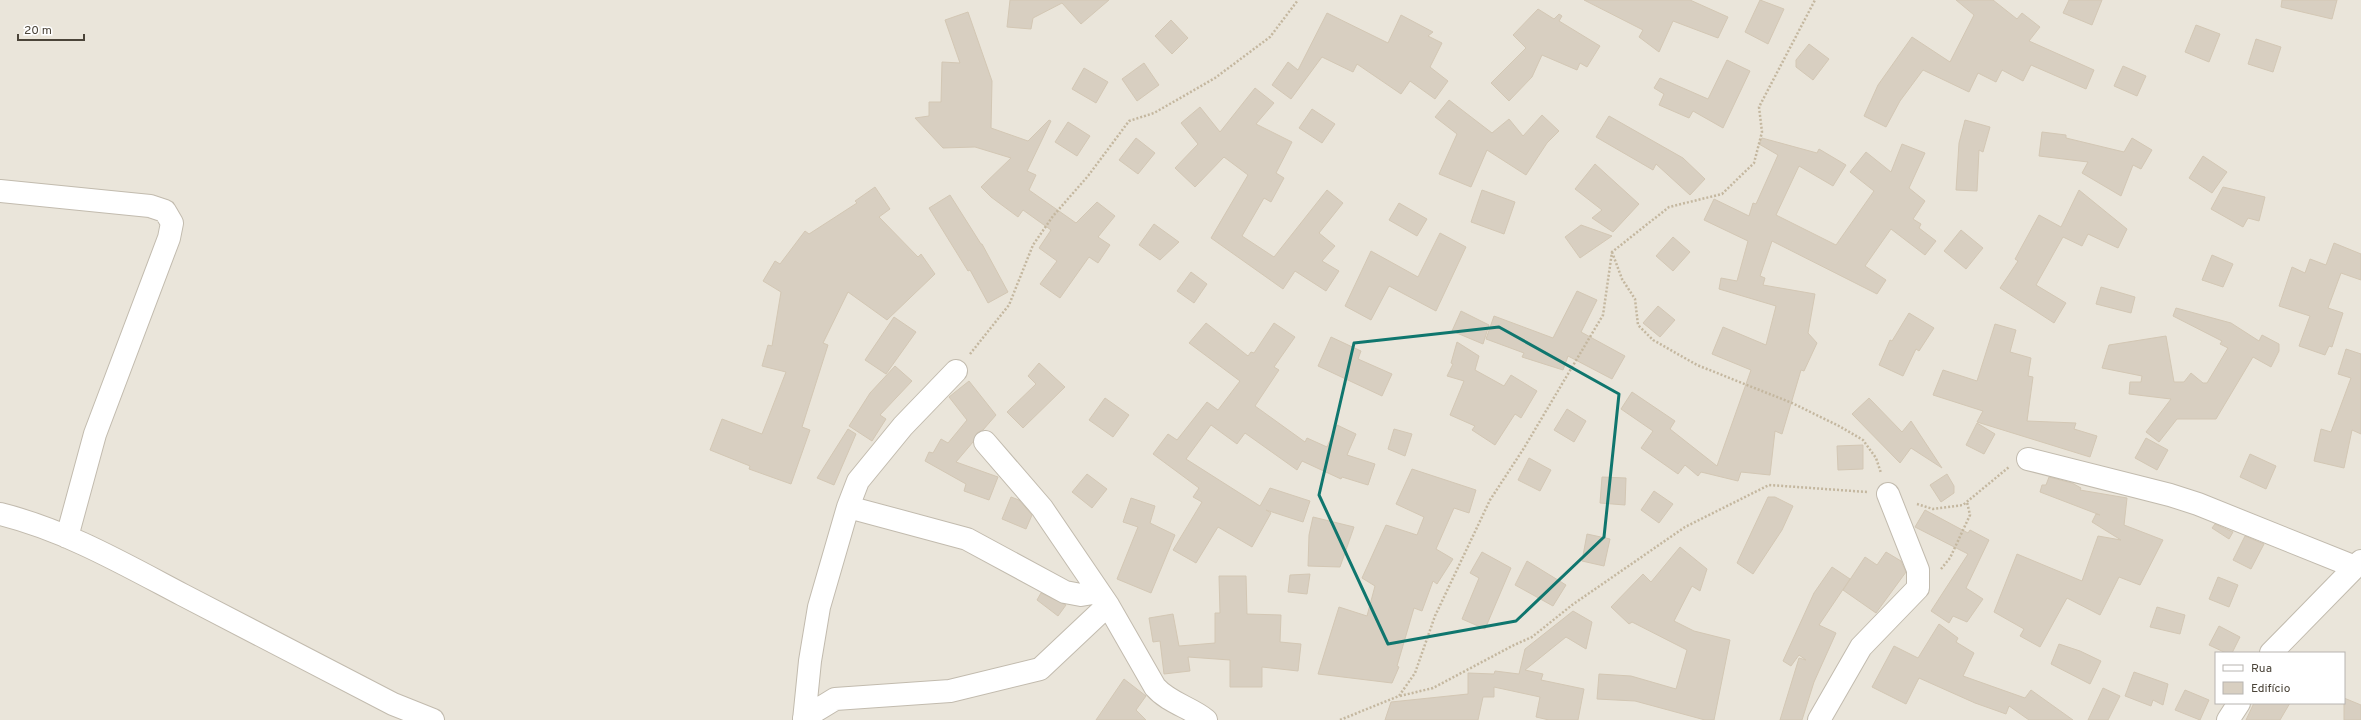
<svg xmlns="http://www.w3.org/2000/svg" width="2361" height="720" font-family="Overpass,sans-serif">
  <style>
    .residential { fill: #eae5da; fill-rule: evenodd }
    .building { fill: #d8cfc1; stroke: #d3c7b4 }
    .lines { fill: none; stroke-linecap: round; stroke-linejoin: round }
    .minor-casing { stroke: #c2bbae; stroke-width: 24 }
    .path { stroke: #c4b79f; stroke-width: 2.5; stroke-dasharray: 2 2; stroke-linecap: butt }
    .minor { stroke: #fff; stroke-width: 22 }
    .marked { fill: none; stroke: #0f766e; stroke-width: 3; stroke-linejoin: round }
  </style>
  <rect width="100%" height="100%" fill="#f6f3ec"/>
  <!-- residential -->
  <path class="residential" d="M0,0H2361V720H0ZM2216,653H2344V703H2216Z"/>
  <!-- building -->
  <path class="building" d="M1010,0H1109L1081,24L1062,3L1033,18L1031,29L1007,27Z
    M1584,0H1690L1728,17L1718,38L1673,21L1659,52L1639,37L1643,30Z
    M1760,0L1784,9L1768,44L1745,32Z
    M1956,0H1993L2017,19L2022,13L2040,27L2029,41L2094,70L2086,89L2031,65L2023,81L2002,70L1996,82L1978,73L1969,92L1923,70L1900,101L1886,127L1864,116L1878,85L1912,37L1950,62L1974,15Z
    M2069,0H2102L2092,25L2063,13Z
    M2282,0H2337L2332,19L2281,7Z
    M1538,9L1554,19L1559,14L1562,16L1559,21L1600,46L1587,67L1580,63L1577,70L1542,55L1532,77L1509,101L1491,83L1526,48L1513,35Z
    M968,12L992,81L991,128L1028,141L1049,120L1051,121L1027,171L1036,175L1029,190L1076,223L1097,202L1115,216L1098,237L1110,245L1098,263L1089,257L1060,298L1040,284L1057,261L1039,248L1051,230L1023,210L1018,217L991,197L981,187L1011,158L975,147L943,148L915,118L929,116V102H941L942,62L960,63L945,20Z
    M1327,13L1388,43L1401,15L1433,32L1428,36L1442,43L1430,67L1448,81L1435,99L1410,81L1401,94L1357,64L1353,72L1322,57L1291,99L1272,85L1288,62L1298,70Z
    M1171,20L1188,38L1172,54L1155,36Z
    M2196,25L2220,34L2209,62L2185,52Z
    M2256,39L2281,47L2273,72L2248,64Z
    M1809,44L1829,59L1813,80L1796,67V60Z
    M1727,60L1750,71L1723,128L1693,111L1689,118L1659,105L1664,94L1654,88L1660,78L1708,99Z
    M1144,63L1159,85L1137,101L1122,79Z
    M2123,66L2146,76L2137,96L2114,86Z
    M1084,68L1108,82L1096,103L1072,89Z
    M1255,88L1274,103L1256,124L1292,142L1276,173L1284,178L1271,202L1264,198L1242,236L1274,257L1327,190L1343,203L1319,233L1335,246L1322,261L1339,271L1326,291L1295,271L1283,289L1211,238L1248,175L1224,157L1195,187L1175,168L1198,144L1181,123L1200,107L1220,132Z
    M1449,100L1492,133L1509,119L1523,136L1542,115L1559,131L1547,143L1526,175L1487,150L1471,187L1439,174L1457,134L1435,117Z
    M1312,109L1335,124L1322,143L1299,128Z
    M1609,116L1683,158L1705,179L1690,195L1656,164L1653,170L1596,137Z
    M1965,120L1990,127L1983,152L1979,150L1977,191L1956,190L1959,143Z
    M1068,122L1090,136L1077,156L1055,142Z
    M2042,132L2066,135V138L2124,152L2132,138L2152,150L2141,169L2133,165L2121,196L2082,173L2088,162L2039,156Z
    M1136,138L1155,153L1138,174L1119,160Z
    M1762,138L1817,153L1819,149L1846,165L1833,186L1799,166L1776,215L1836,245L1874,191L1850,172L1866,152L1891,172L1902,144L1925,153L1909,188L1925,201L1913,219L1921,224L1919,228L1936,241L1925,255L1891,229L1865,266L1886,280L1877,294L1772,241L1760,276L1765,278L1763,285L1815,294L1808,333L1817,343L1804,371L1801,370L1782,434L1775,431L1770,475L1741,472L1738,481L1701,472L1698,476L1685,465L1678,474L1641,448L1653,431L1621,409L1632,392L1675,421L1670,429L1717,466L1751,370L1712,354L1723,327L1766,345L1776,306L1719,289L1721,278L1737,281L1748,241L1704,220L1714,199L1749,216L1753,203L1756,204L1778,155L1759,144Z
    M2203,156L2227,172L2212,193L2189,178Z
    M1595,164L1639,204L1613,232L1592,218L1602,210L1575,189Z
    M875,187L890,209L879,217L918,257L921,254L935,274L887,320L848,292L823,343L828,345L802,427L810,430L791,484L749,469L750,466L710,450L722,419L762,434L786,372L762,366L768,345L772,346L781,292L763,281L775,261L780,264L805,231L809,234L857,203L855,201Z
    M2223,187L2265,197L2259,221L2248,218L2243,227L2211,209Z
    M1482,190L1515,202L1504,234L1471,222Z
    M2079,190L2127,229L2118,248L2088,234L2082,246L2063,237L2036,285L2066,303L2054,323L2000,288L2018,261L2015,259L2039,215L2061,227Z
    M950,195L981,244H982L1008,292L988,303L970,270L968,271L929,208Z
    M1399,203L1427,219L1417,236L1389,220Z
    M1154,224L1179,242L1160,260L1139,245Z
    M1581,225L1612,236L1580,258L1565,237Z
    M1961,230L1983,248L1966,269L1944,251Z
    M1440,233L1466,247L1436,311L1389,286L1371,320L1345,306L1371,251L1418,277Z
    M1673,237L1690,252L1673,271L1656,256Z
    M2334,243L2361,254V280L2341,273L2328,308L2343,313L2332,347L2329,346L2325,355L2299,346L2310,316L2279,306L2292,267L2305,273L2310,259L2326,265Z
    M2212,255L2233,264L2223,287L2202,280Z
    M1191,272L1207,284L1194,303L1177,291Z
    M2101,287L2135,297L2131,313L2096,304Z
    M1577,291L1597,300L1581,332L1625,356L1612,379L1568,356L1563,370L1522,357L1524,353L1486,339L1494,316L1553,338Z
    M1658,306L1675,320L1660,337L1643,323Z
    M2176,308L2231,323L2259,341L2262,335L2279,344V351L2271,367L2253,357L2216,419H2177L2159,442L2146,432L2171,399L2129,394L2130,382H2141L2142,376L2102,368L2109,345L2166,336L2174,382H2184L2191,373L2203,383H2207L2228,348L2220,344L2222,341L2173,316Z
    M1461,311L1489,325L1483,344L1452,331Z
    M1909,313L1934,328L1919,351L1916,349L1903,376L1879,365L1890,340L1892,341Z
    M894,317L916,332L886,374L865,360Z
    M1206,323L1248,356L1251,352L1254,353L1274,323L1295,337L1274,367L1279,370L1255,406L1305,442L1307,438L1327,447L1337,425L1356,434L1347,455L1375,464L1368,485L1342,477L1341,479L1302,461L1297,470L1245,433L1237,444L1211,425L1186,459L1260,506L1270,488L1310,501L1303,522L1266,510L1271,513L1252,547L1218,527L1196,563L1173,550L1202,502L1193,497L1199,488L1153,454L1168,434L1177,440L1207,402L1218,410L1240,381L1189,343Z
    M1995,324L2016,330L2010,352L2031,358L2028,376L2033,377L2027,421L2076,423L2074,429L2097,436L2090,457L1977,422L1983,411L1933,395L1943,370L1977,381Z
    M1331,337L1361,351L1358,359L1392,374L1382,396L1318,366Z
    M1457,342L1479,356L1475,370L1504,386L1511,375L1537,391L1521,418L1515,414L1495,445L1472,430L1475,426L1450,415L1464,381L1447,376L1453,364L1451,363Z
    M2346,349L2361,354V434L2352,430L2344,468L2314,461L2321,429L2331,432L2351,378L2338,374Z
    M1039,363L1065,387L1023,428L1007,412L1036,384L1028,376Z
    M895,366L912,381L880,415L886,419L872,441L849,426L870,393Z
    M969,381L996,415L983,430L977,433L973,442L956,462L998,477L989,500L964,491L966,484L925,461L929,452L933,453L941,439L948,443L967,420L949,397Z
    M1105,398L1129,415L1113,437L1089,420Z
    M1869,398L1902,432L1911,421L1942,468L1911,448L1900,463L1852,414Z
    M1567,409L1586,421L1574,442L1554,430Z
    M1977,423L1995,434L1984,454L1966,445Z
    M848,429L856,434L834,485L817,478Z
    M1394,429L1412,434L1405,456L1388,449Z
    M2146,438L2168,450L2157,470L2135,458Z
    M1863,445V469L1838,470L1837,446Z
    M2250,454L2276,466L2266,489L2240,477Z
    M1529,458L1551,470L1540,491L1518,480Z
    M1412,469L1476,490L1469,513L1454,508L1436,549L1453,559L1437,584L1433,581L1422,611L1414,608L1397,666L1399,667L1392,683L1318,674L1339,607L1367,616L1375,586L1362,578L1386,525L1417,535L1424,517L1396,504Z
    M1087,474L1107,489L1092,508L1072,492Z
    M1947,474L1954,486V493L1941,502L1930,485Z
    M1602,477L1626,478L1625,505L1600,503Z
    M2049,477L2072,483L2081,488L2080,490L2127,498L2124,525L2163,540L2140,585L2119,577L2100,615L2067,598L2040,647L2020,636L2024,629L1994,612L2017,554L2082,581L2098,536L2121,540L2092,522L2096,514L2100,515L2040,492L2042,485H2046Z
    M1654,491L1673,504L1659,523L1641,510Z
    M1011,497L1019,500L1032,515L1026,529L1002,519Z
    M1768,497H1775L1793,506L1782,530L1753,574L1737,563Z
    M1131,498L1155,506L1150,523L1175,535L1151,593L1117,579L1138,527L1123,522Z
    M1925,510L1968,533L1970,530L1989,540L1966,588L1983,599L1967,622L1953,616L1949,623L1931,611L1968,554L1915,527Z
    M1313,517L1354,527L1340,567L1308,566L1309,535Z
    M2215,524L2233,532L2229,539L2212,528Z
    M1587,534L1610,539L1604,566L1582,561Z
    M2245,536L2264,544L2251,569L2233,560Z
    M1680,547L1707,569L1700,591L1692,586L1674,621L1694,631L1730,640L1714,720H1705L1635,701L1597,699L1599,674L1631,676L1676,689L1687,650L1632,622L1629,624L1611,607L1643,574L1651,582Z
    M1482,552L1511,568L1485,629L1462,619L1479,578L1470,573Z
    M1886,552L1901,561L1906,572L1876,613L1843,590L1865,557L1877,565Z
    M1527,561L1566,585L1553,606L1515,585Z
    M1832,567L1850,579L1819,625L1836,633L1814,682L1802,720H1780L1799,658L1806,660L1799,655L1791,666L1783,661L1814,593Z
    M1310,574L1307,594L1288,592L1290,575Z
    M1219,576H1246L1247,614L1281,615L1280,642L1301,644L1298,671L1262,667V687H1230V660L1188,657L1190,671L1164,674L1160,641L1153,642L1149,618L1173,614L1179,646L1215,643V613H1220Z
    M2218,577L2238,585L2229,607L2209,599Z
    M1041,593L1066,605L1058,616L1037,600Z
    M2157,607L2185,615L2180,634L2150,627Z
    M1573,611L1592,622L1586,649L1566,637L1525,670L1543,674L1541,680L1584,689L1578,720H1549L1536,717L1540,697L1494,687V697H1483L1478,720H1385L1391,702L1468,694V673L1494,674L1495,671L1519,674L1525,649Z
    M1939,624L1958,638L1956,642L1974,653L1963,676L2025,698L2031,690L2073,720H2029L2009,706L2006,714L1975,703L1919,678L1906,704L1872,687L1894,646L1918,658Z
    M2219,626L2240,637L2232,653H2226L2209,645Z
    M2059,644L2080,651L2101,661L2090,684L2051,664Z
    M2134,672L2168,684L2163,705L2153,700L2151,706L2125,696Z
    M1124,679L1146,696L1136,710L1146,720H1096Z
    M2103,688L2120,696L2108,720H2088Z
    M2185,690L2209,700L2200,720L2175,710Z
    M2344,698L2361,705V720H2344Z
    M2254,703H2290L2280,720H2246Z"/>
  <g class="lines">
    <!-- minor casing -->
    <g class="minor-casing">
      <path id="minor" d="M0,191L150,206L165,211L172,223L169,238L95,434L67,537
        M985,442L1042,508L1108,605L1155,687C1169,703 1190,707 1206,720
        M2028,459L2170,495L2198,504L2355,567
        M848,507L967,539L1065,592L1081,595L1099,592
        M0,514C65,530 124,564 183,595C253,632 323,668 393,704L433,720
        M2271,653L2361,561
        M804,718L835,699L950,691L1040,669L1108,605
        M804,720L810,661L819,607L848,507L858,481L903,426L956,371
        M1819,720L1861,647L1918,588V570L1888,494
        M2228,720L2239,703"/>
    </g>
    <!-- path -->
    <path class="path" d="M1612,252L1622,279L1635,299L1638,325L1653,340L1697,365L1792,403L1839,426L1863,440L1876,458L1881,473
      M970,354L1009,305L1033,245L1053,216L1088,176L1129,121L1154,113L1215,78L1270,37L1298,0
      M1917,504L1933,509L1963,505L2009,467
      M1941,569L1950,558L1970,515L1967,502
      M1400,696L1433,688L1514,645L1532,637L1572,605L1685,527L1769,485L1867,492
      M1340,720L1399,696L1415,673L1435,616L1490,500L1524,448L1603,315L1612,252L1669,207L1722,194L1754,163L1762,132L1759,107L1815,0"/>
    <!-- minor -->
    <use href="#minor" class="minor"/>
  </g>
  <!-- marked area -->
  <path class="marked" d="M1499,327L1619,394L1604,537L1516,621L1388,644L1319,495L1354,343Z"/>
  <!-- legend -->
  <rect x="2215" y="652" width="130" height="52" fill="#ffffff" stroke="#b7b4b0"/>
  <rect x="2223" y="665" width="20" height="6" fill="#ffffff" stroke="#b7b4b0"/>
  <text x="2251" y="672" font-size="12" fill="#4b4439">Rua</text>
  <rect x="2223" y="682" width="20" height="12" fill="#d8cfc1" stroke="#b7b4b0"/>
  <text x="2251" y="692" font-size="12" fill="#4b4439">Edifício</text>
  <!-- scale -->
  <path d="M18 34v6h66v-6" fill="none" stroke="#4b4439" stroke-width="2"/>
  <text x="24" y="34" font-size="12" fill="#4b4439" stroke="#ffffff" stroke-width="3" paint-order="stroke">20 m</text>
</svg>
